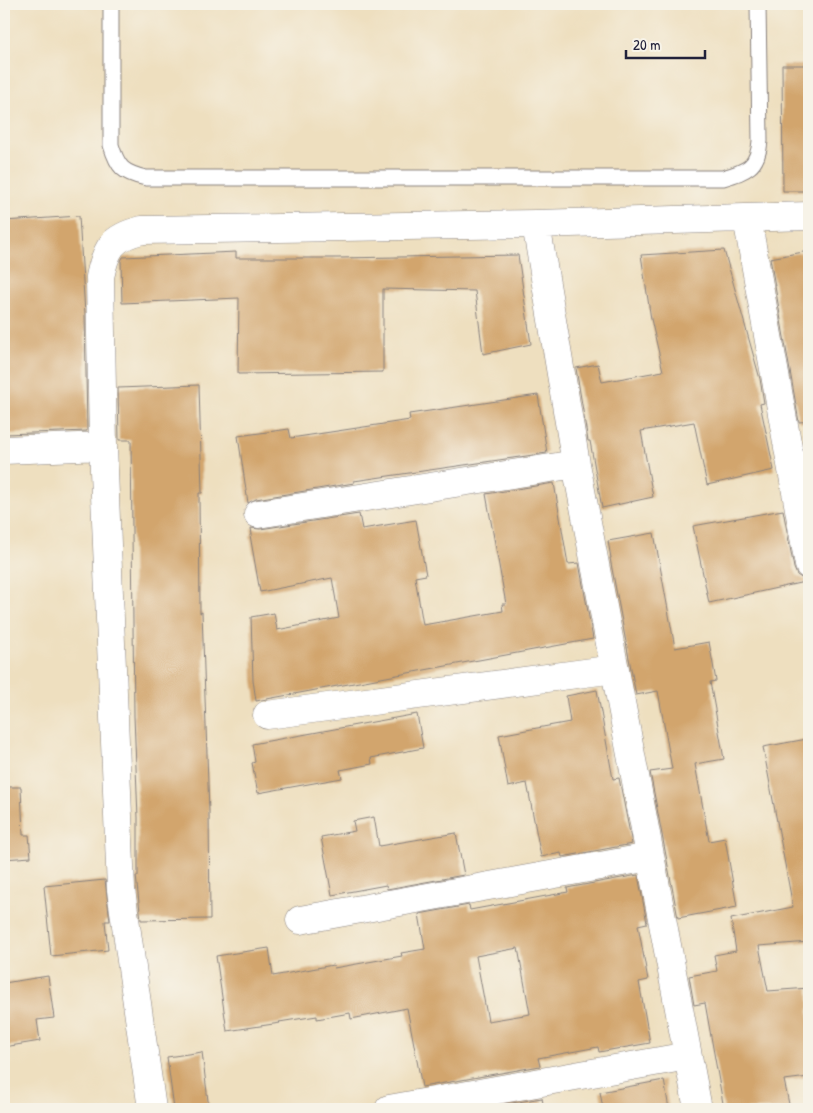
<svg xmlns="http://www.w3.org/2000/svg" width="813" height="1113" font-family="'Patrick Hand',sans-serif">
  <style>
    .building { fill: #d2a56d; fill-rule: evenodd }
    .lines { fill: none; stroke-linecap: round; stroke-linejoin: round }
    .lane-casing { stroke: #88807d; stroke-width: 17 }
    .street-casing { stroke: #88807d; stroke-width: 29 }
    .lane { stroke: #fff; stroke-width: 15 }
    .street { stroke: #fff; stroke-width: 28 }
  </style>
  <rect width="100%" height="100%" fill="#f7f3e8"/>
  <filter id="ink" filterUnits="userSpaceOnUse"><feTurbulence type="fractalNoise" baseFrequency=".02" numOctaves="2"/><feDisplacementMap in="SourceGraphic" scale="10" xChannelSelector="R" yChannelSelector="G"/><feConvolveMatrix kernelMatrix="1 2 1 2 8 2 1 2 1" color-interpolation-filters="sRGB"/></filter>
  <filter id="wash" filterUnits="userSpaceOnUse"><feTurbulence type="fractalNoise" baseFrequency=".0096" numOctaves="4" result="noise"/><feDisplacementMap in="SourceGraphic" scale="20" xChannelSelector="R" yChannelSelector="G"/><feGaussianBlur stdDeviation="1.12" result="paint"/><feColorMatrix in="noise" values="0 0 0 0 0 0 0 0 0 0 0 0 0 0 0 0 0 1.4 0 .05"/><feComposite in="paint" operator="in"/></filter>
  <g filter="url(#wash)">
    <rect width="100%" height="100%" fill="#eedfbf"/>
    <g id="blocks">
      <!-- building -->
      <path class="building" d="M782,65H809V191H783Z
        M79,216L85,314L87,431L4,434V221Z
        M724,250L760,379L764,403L760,404L774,470L707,485L694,422L641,431L653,497L602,508L590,441H588L576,368L598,364L602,382L663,371L651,319L641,255Z
        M809,251V421L799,422L770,258Z
        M236,252V258H338L518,255L531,344L483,354L475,291L383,289V372L238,374L239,298L122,303L121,261L123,257Z
        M199,385L202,493H199L200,613L202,612L209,812L210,919L141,920L136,876H138V818L134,716L131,440H119L118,388Z
        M538,395L547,453L354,481V483L256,499L248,503L238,436L289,429L291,438L410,420L409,414Z
        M554,483L568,564L579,563L593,639L256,701L253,680L251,617L274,613L277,630L339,618L332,578L260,592L250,535H252L251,528L260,529L359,514L362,529L416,520L426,575L415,577L423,625L503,611L502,604H506L486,494Z
        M783,510L794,568L797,575L803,579L809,581L709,603L693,526Z
        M654,533L675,648L709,642L716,681L710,682L724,759L695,764L709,841L725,838L737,907L678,918L650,772L672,769L658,691L636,695L610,558H611L608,541Z
        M597,690L613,779L619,778L632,844L562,857L561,853L541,857L527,783L508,787L499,735L570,722L566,696Z
        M417,714L423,748L371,758L372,764L340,770L342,778L258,793L252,763L255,762L252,744Z
        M807,739L809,752V942L759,946L768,991L809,988V1077L784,1080L790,1109H724L705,1003L694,1005L689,976L717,971L714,955L736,951L731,919L793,907L763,747Z
        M4,787H21L23,835H29L31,857L4,859Z
        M374,817L379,846L456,833L464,875L387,889L386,885L332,895L321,837L355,831L353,821Z
        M638,875L647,923L638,925L648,980L639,982L650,1043L599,1052L598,1047L538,1058L540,1066L422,1087L407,1008L351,1019L350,1013L317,1019V1016L279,1022L280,1023L227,1031L216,956L269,948L273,976L333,965L334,968L402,956L401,953L425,949L419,914L469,905L470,910L568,892L567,888ZM518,948L530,1014L488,1021L476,956Z
        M105,880L110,921H105L108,950L51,956L44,886Z
        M48,976L54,1018L37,1020L40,1041L4,1047V983Z
        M202,1052L209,1109H174L167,1057Z
        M664,1080L669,1109H603L600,1092Z
        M542,1098L544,1109H477Z"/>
    </g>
  </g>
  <g filter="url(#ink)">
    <use href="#blocks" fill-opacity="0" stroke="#88807d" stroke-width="1"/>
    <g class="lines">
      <!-- lane casing -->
      <g class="lane-casing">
        <path id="lane" d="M111,4V145C118,168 123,173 146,178H723C747,171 758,167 760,141L758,4"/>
      </g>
      <!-- street casing -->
      <g class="street-casing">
        <path id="street" d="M747,218L809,565
          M536,224L576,464L698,1109
          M4,450L103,446
          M258,514L576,464
          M267,715L615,669
          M300,920L650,857
          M152,1109L121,890L103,446L100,277C106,248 112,237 142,230L536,224L809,216
          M389,1109L688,1056"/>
      </g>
      <!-- lane -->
      <use href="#lane" class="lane"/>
      <!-- street -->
      <use href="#street" class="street"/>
    </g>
  </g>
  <!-- margin -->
  <rect width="813" height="1113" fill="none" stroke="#f7f3e8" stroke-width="20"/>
  <!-- scale -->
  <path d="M626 50v8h79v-8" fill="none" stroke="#22223b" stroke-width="2.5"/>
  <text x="633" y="50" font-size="15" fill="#22223b" stroke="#f7f3e8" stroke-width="4" paint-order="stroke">20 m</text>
</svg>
